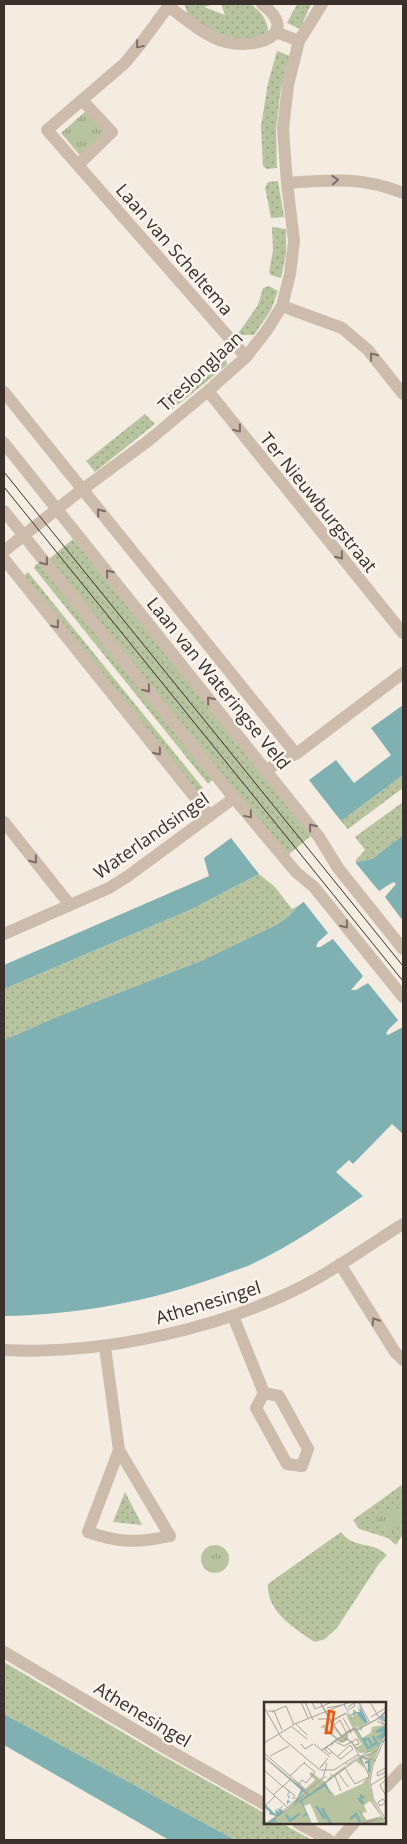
<svg xmlns="http://www.w3.org/2000/svg" width="407" height="1844" font-family="'Open Sans',sans-serif">
  <style>
    .grass { fill: url(#grass-dots) }
    .park { fill: url(#park-tufts) }
    .water { fill: #7fb0b2 }
    .pier { fill: #f4ebe1 }
    .lines { fill: none; stroke-linecap: round; stroke-linejoin: round }
    .minor { stroke: #cdbbac; stroke-width: 12 }
    .tertiary { stroke: #cdbbac; stroke-width: 12 }
    .tram { stroke: #3b302b; stroke-width: 1 }
    .oneway { stroke: #7d6f65 }
    .labels { text-anchor: middle; dominant-baseline: central; stroke-width: 5; stroke-linejoin: round; paint-order: stroke }
    .street-label { font-size: 18px; fill: #3b302b; stroke: #fbf5ee }
    .inset-river { fill: none; stroke: #7fb0b2; stroke-width: 2.5 }
    .inset-road { fill: none; stroke: #aaa098; stroke-width: 1 }
    .view { fill: #e8590c; fill-opacity: 0.15; stroke: #e8590c; stroke-width: 2.5 }
    .inset-edge { fill: none; stroke: #3b302b; stroke-width: 2.5 }
  </style>
  <defs>
    <pattern id="grass-dots" width="8" height="8" patternUnits="userSpaceOnUse" patternTransform="scale(1.25)"><rect width="8" height="8" fill="#b8c4a0"/><path d="M2 2h.1M6 6h.1" fill="none" stroke="#97a083" stroke-width="1.8" stroke-linecap="round"/></pattern>
    <pattern id="park-tufts" width="24" height="20" patternUnits="userSpaceOnUse" patternTransform="scale(1.25)"><rect width="24" height="20" fill="#b8c4a0"/><path d="M3 7l-1-3M5 7V3M7 7l1-3M15 17l-1-3M17 17v-4M19 17l1-3" fill="none" stroke="#97a083"/></pattern>
  </defs>
  <rect width="100%" height="100%" fill="#f4ebe1"/>
  <!-- grass -->
  <path class="grass" d="M184,4H214L204,7L225,15L221,4H250C261,11 268,20 268,33L245,42L213,33L188,14Z
    M297,4H311L300,29L287,23Z
    M277,51L290,56L281,88L276,129L277,168L267,169L263,166L261,126L268,83Z
    M278,181L284,217L271,218L265,187L268,182Z
    M272,227L286,229V254L281,278L271,275L269,272L273,251Z
    M269,286L278,291L271,310L254,335H237L258,305L263,288Z
    M225,349L227,365L169,412L159,400Z
    M145,414L155,424L95,472L86,461Z
    M73,539L313,834L287,856L49,559Z
    M36,564H40L213,779L208,784L34,568Z
    M28,572L203,788L197,792L23,576Z
    M403,775V788L348,829L341,821Z
    M403,802V835L372,859L357,862L355,861L365,850L355,837Z
    M259,874L275,887L292,909L298,906L290,915L278,924L203,960L59,1016L4,1040V989L192,909Z
    M403,1484V1534L396,1545L388,1538L359,1529L353,1520Z
    M125,1492L142,1525L113,1522Z
    M341,1532C350,1544 359,1543 373,1547C378,1548 383,1552 387,1555L378,1565L337,1628L325,1639L315,1642C295,1629 266,1611 268,1584Z
    M4,1662L156,1752L266,1814V1823H281L312,1840H235L4,1714Z"/>
  <!-- park -->
  <path class="park" d="M86,111L108,135L83,159L61,133Z
    M378 1521a11 11 0 1 1 22 0a11 11 0 1 1-22 0Z
    M201 1559a14 14 0 1 1 28 0a14 14 0 1 1-28 0Z"/>
  <!-- water -->
  <path class="water" d="M403,705V775L341,821L309,780L336,760L354,783L391,755L371,728Z
    M403,835V1134L392,1124L353,1164L349,1160L336,1172L363,1196C328,1220 294,1244 256,1262C245,1268 232,1271 220,1276C152,1301 77,1315 4,1316V1040L59,1016L203,960L278,924L290,915L298,906L357,862L372,859Z
    M231,838L259,874L192,909L4,989V965L209,876L204,858Z
    M4,1714L235,1840H169L4,1745Z"/>
  <!-- pier -->
  <path class="pier" d="M354,861L379,891L390,884L394,882L396,884L385,897L403,921V1027L388,1035L386,1033L388,1030L398,1020L368,983L356,990H351L363,976L333,939L320,947H316L318,942L328,933L303,901Z"/>
  <g class="lines">
    <!-- minor -->
    <path class="minor" d="M170,4L142,42L125,63L47,130L246,357
      M169,7C188,20 208,40 232,43C262,48 299,32 262,4
      M276,32L299,41
      M78,165L112,132L82,100
      M287,183C330,180 361,176 403,193
      M282,306L342,328L368,350L403,394
      M208,391L403,633
      M4,392L296,754
      M4,551L71,498L148,441L208,391L246,357L267,330L282,306L290,274L294,241L287,183L283,129L288,85L299,41L322,4
      M4,559L210,816
      M267,771L279,761L296,754L403,673
      M4,822L70,905
      M4,934L109,888L128,876L234,798
      M340,1264L395,1352L403,1360
      M233,1316L264,1393L256,1408L287,1464L302,1466L308,1449L279,1396L264,1393
      M105,1347L119,1450L170,1536C138,1543 119,1543 88,1532L119,1450
      M4,1350C104,1355 228,1328 316,1279C346,1262 374,1242 403,1224
      M4,1652L172,1752L266,1805
      M386,1787L403,1769
      M298,1823L329,1840
      M339,1840L354,1823"/>
    <!-- tertiary -->
    <path class="tertiary" d="M4,443L319,837L338,868L403,949
      M4,511L234,798L296,872L314,887L403,997"/>
    <!-- tram -->
    <path class="tram" d="M4,472L403,966
      M4,487L403,981"/>
  </g>
  <!-- one-way arrows -->
  <defs><path id="oneway-chevron" d="M-2-3.5L2.5 0L-2 3.5" fill="none" stroke-width="1.6" stroke-linecap="round" stroke-linejoin="round" transform="scale(1.25)"/></defs>
  <g class="oneway">
    <use href="#oneway-chevron" transform="translate(139 45) rotate(130)"/>
    <use href="#oneway-chevron" transform="translate(335 180) rotate(-4)"/>
    <use href="#oneway-chevron" transform="translate(373 356) rotate(-129)"/>
    <use href="#oneway-chevron" transform="translate(238 429) rotate(51)"/>
    <use href="#oneway-chevron" transform="translate(100 512) rotate(-129)"/>
    <use href="#oneway-chevron" transform="translate(340 556) rotate(51)"/>
    <use href="#oneway-chevron" transform="translate(45 562) rotate(51)"/>
    <use href="#oneway-chevron" transform="translate(109 573) rotate(-129)"/>
    <use href="#oneway-chevron" transform="translate(56 625) rotate(51)"/>
    <use href="#oneway-chevron" transform="translate(147 689) rotate(51)"/>
    <use href="#oneway-chevron" transform="translate(210 700) rotate(-129)"/>
    <use href="#oneway-chevron" transform="translate(158 752) rotate(51)"/>
    <use href="#oneway-chevron" transform="translate(249 815) rotate(50)"/>
    <use href="#oneway-chevron" transform="translate(312 827) rotate(-128)"/>
    <use href="#oneway-chevron" transform="translate(34 860) rotate(52)"/>
    <use href="#oneway-chevron" transform="translate(345 925) rotate(51)"/>
    <use href="#oneway-chevron" transform="translate(375 1321) rotate(-122)"/>
  </g>
  <g class="labels">
    <!-- street labels -->
    <g class="street-label">
      <text transform="translate(175 249) rotate(49)">Laan van Scheltema</text>
      <text transform="translate(200 371) rotate(-43)">Treslonglaan</text>
      <text transform="translate(319 502) rotate(51)">Ter Nieuwburgstraat</text>
      <text transform="translate(219 683) rotate(51)">Laan van Wateringse Veld</text>
      <text transform="translate(151 835) rotate(-35)">Waterlandsingel</text>
      <text transform="translate(208 1302) rotate(-17)">Athenesingel</text>
      <text transform="translate(143 1714) rotate(31)">Athenesingel</text>
    </g>
  </g>
  <!-- overview -->
  <g transform="translate(264 1702)">
    <rect width="122" height="122" fill="#f4ebe1"/>
    <path d="M89,7L93,10L92,13L98,10L103,21L98,25V29L91,23L98,36L107,31L106,29L114,34L122,28L108,64L105,80L109,98L122,122H55L46,101L40,104L48,122H0L12,114L10,110L16,112L23,107L39,91L28,76L41,87L51,78L45,72L47,70L56,77L62,74L63,77L67,74L65,71L69,73L95,53L107,57L101,53L109,50L96,51L84,38L78,41L72,38L67,45V41L64,43L72,37L62,29L58,33L61,29L59,26L73,36L77,34L69,22L78,33L89,26L82,12L58,26L56,25L67,20L65,16L68,19L82,11L89,15ZM89,28L98,42L93,45L84,37L83,30L87,32ZM96,53L97,55L92,59L100,66L97,56L105,59L104,75L98,82L71,94L61,81L39,97L62,80L58,78L61,75L64,78L81,66L82,60L84,63ZM106,99L117,114L102,119L98,111L103,110L100,103Z" fill="#b8c4a0" fill-rule="evenodd"/>
    <path d="M85,14L98,36L107,31L108,25L121,23L122,19L118,39L105,49L96,40L83,15Z" fill="#b8c4a0"/>
    <path d="M80,0L86,14L87,12L92,10H96L93,4L97,9L94,0L104,20L102,22L96,15L100,23L93,11L86,14L98,36L105,32L99,26L105,32L98,36H103L108,44L103,36L99,38L105,49L118,39L115,33L116,39L112,35L105,23L112,35L120,30L113,31L111,29L122,23V19H119L115,15L122,8L119,14L122,17L116,16L122,18V25L119,26H122V32L118,39L122,37L116,42V44L113,49L115,42L96,56L105,71L95,56L62,81L67,94L61,84L38,99L40,104L43,103L47,101V102L48,105L46,101L40,104L48,122L43,113L38,116L42,110L36,99L11,117L13,120L0,122V118L3,121L12,114L5,112L6,110L0,105V101L13,114L11,107L16,111L13,106L18,108L8,98L16,106L20,103L17,107L20,110L44,93L38,88L39,90L33,97L41,93L31,101L29,102L26,99L23,103V99L25,96L23,93L25,90L19,84L26,90L24,93L26,95L24,98L29,102L33,97L28,96H33L37,88L0,54L45,92L104,49L80,3Z" fill="#7fb0b2"/>
    <path class="inset-river" d="M104,36L108,43L113,41L109,34M103,37L100,38L104,46L108,44M101,61L105,59V70M96,93L99,95L95,97L100,102M52,104L61,117M58,106L67,122M22,113L26,119L35,112M86,117L92,112L96,120"/>
    <path class="inset-road" d="M37,0L44,16M41,0L49,18M48,0L51,7L68,0M56,0L69,24L77,34L88,40L95,53M56,0L77,34M95,0L106,21M106,0L115,16M22,4L30,23M0,5L17,35L56,68H70L93,53L112,59M84,5L90,1L91,4L84,8M63,6L78,3M4,9H10L18,28M123,9L117,14L115,16L93,28H92L90,27H89L58,48L89,27L90,26L93,28L115,16ZM8,10L22,4M107,15L123,5M79,16L86,28L81,31M54,17H63L70,9M67,19L82,11M113,19L121,23L115,16M32,22L43,33M28,23L86,0M70,23L76,18L82,30M27,24L43,37M59,24L77,40L83,37V31M123,32L109,63L106,80L109,96L123,120M70,39L80,44L93,37L95,42L91,43M0,41L28,24M37,42L41,47L49,42M50,42L66,55M68,50L66,52L61,48L63,45L68,50L75,56L77,57L89,47L86,43L74,54M0,51L42,88M6,54L25,44M0,55L44,93L29,104M62,59L56,66L64,56M123,65L113,71L114,74L123,69M81,66L91,82L105,75M0,68L18,84M75,72L84,85M26,74L41,60M71,74L77,89M105,74L97,56L114,48M123,77L116,83L123,96M35,82L38,78L42,81L51,70L40,61M107,83L123,73M0,84L23,105M19,84L31,94L28,97M50,89L96,55M9,93L26,78M121,101L116,104L114,100L119,97L123,103M0,105L11,94M95,108L102,119L114,116M8,118L59,76L63,61M94,122L123,116"/>
    <path class="view" d="M65,9L70,10L67,31H62Z"/>
    <rect width="122" height="122" class="inset-edge"/>
  </g>
  <!-- border -->
  <rect width="407" height="1844" fill="none" stroke="#3b302b" stroke-width="10"/>
</svg>
